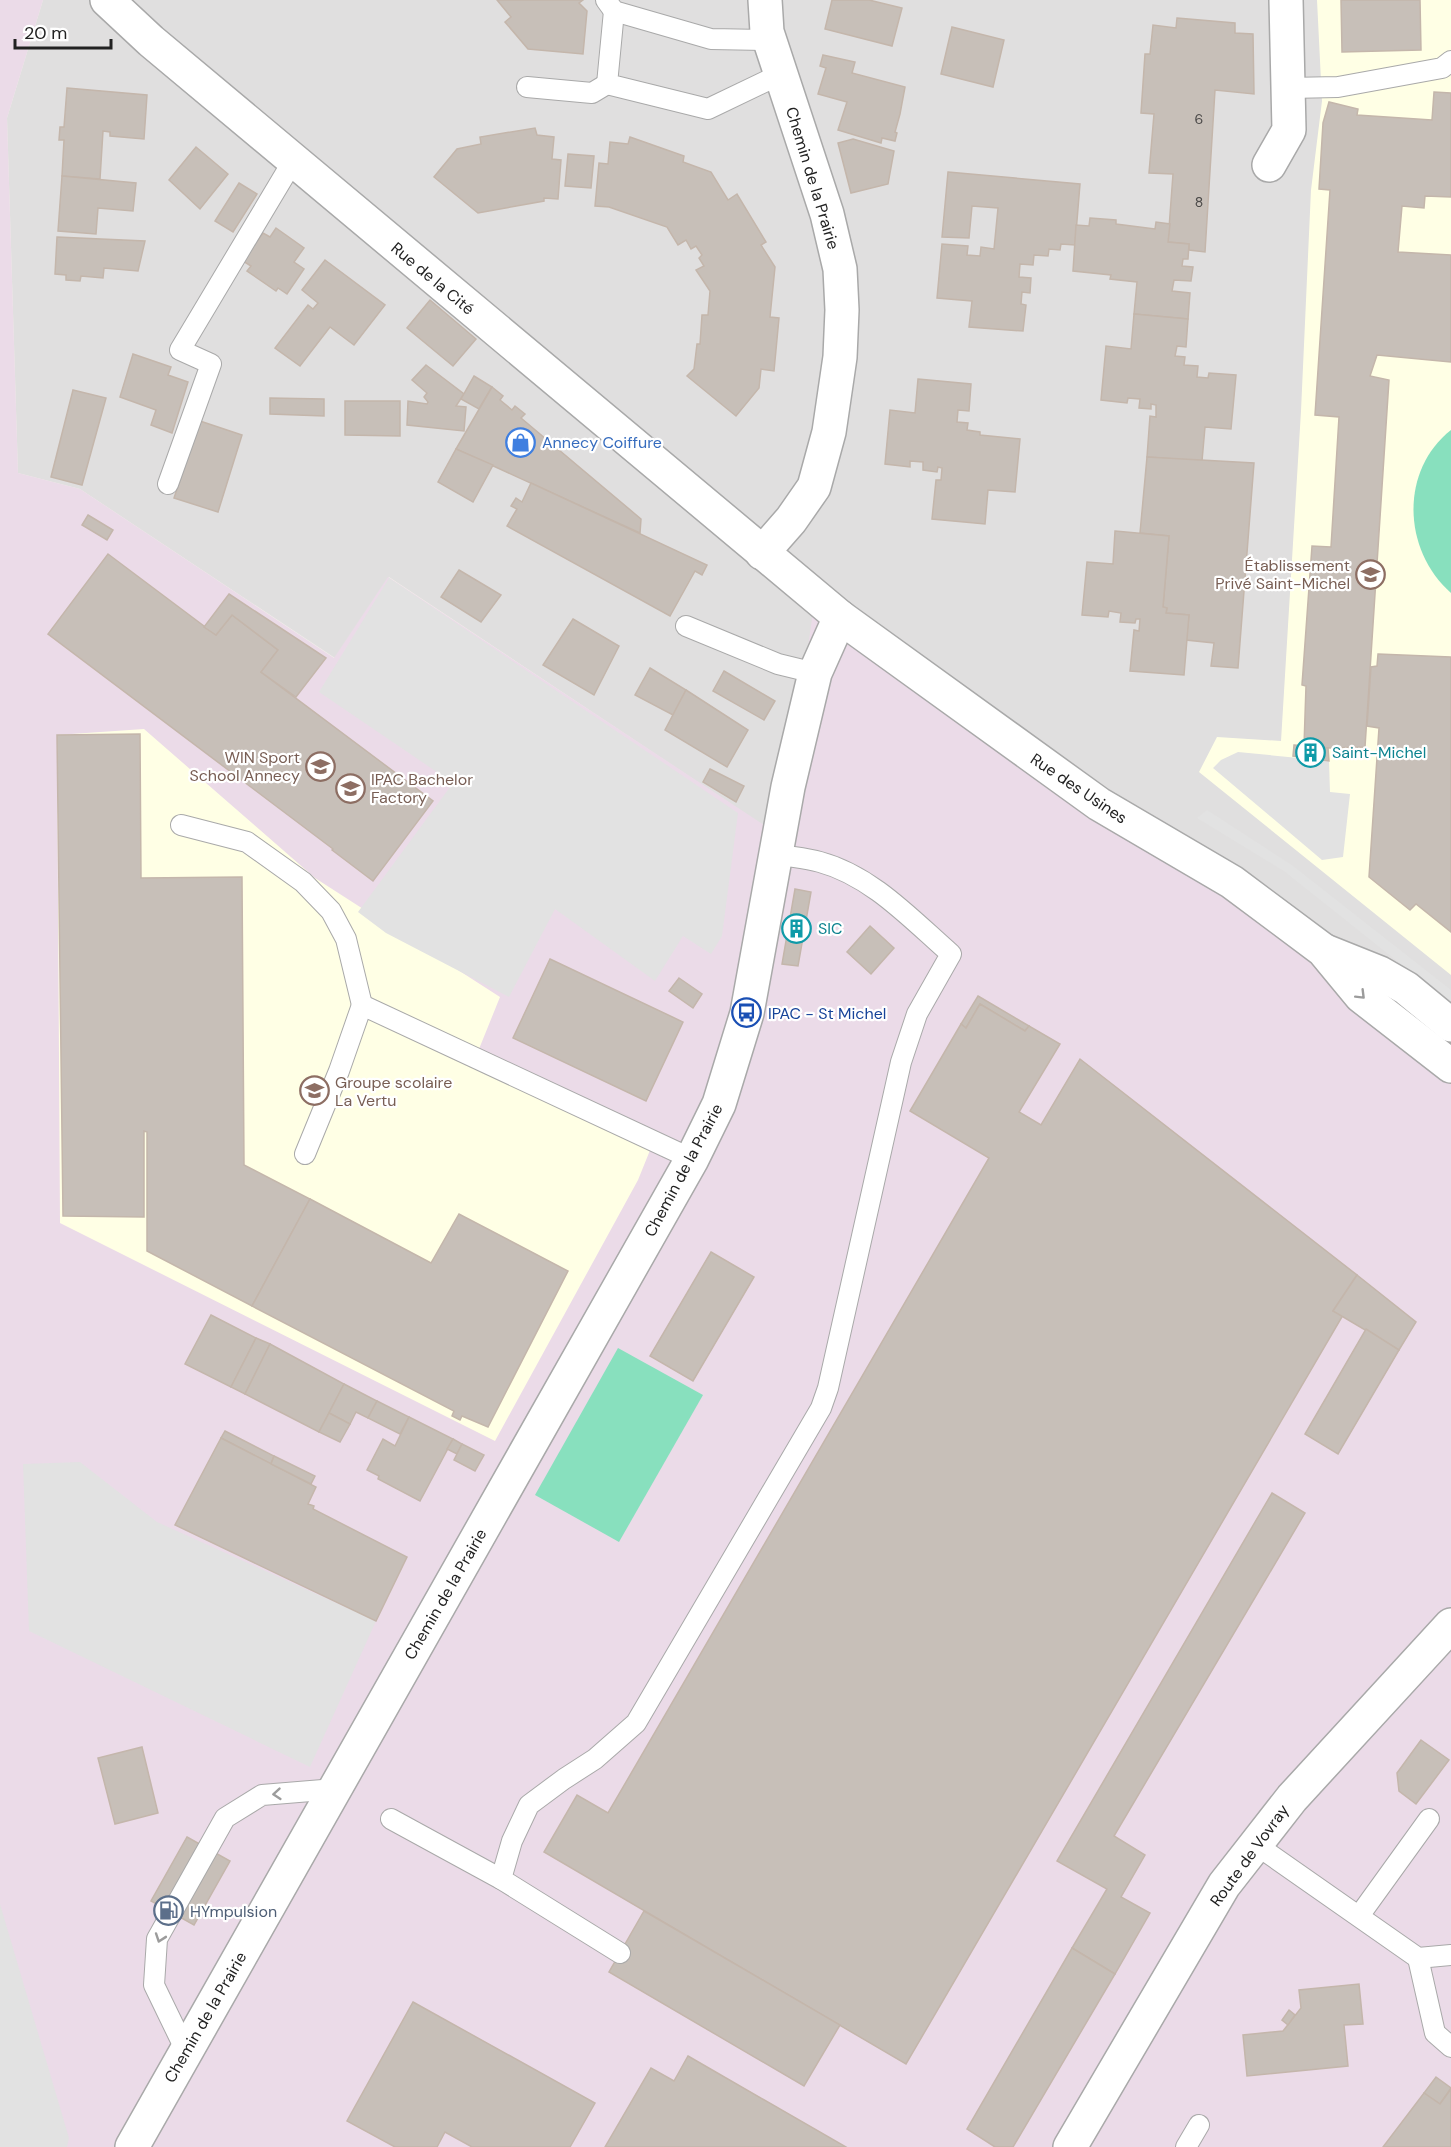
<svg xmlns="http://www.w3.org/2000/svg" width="1451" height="2147" font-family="'DM Sans',sans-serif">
<rect width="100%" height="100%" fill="#f2efe9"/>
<!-- residential -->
<polygon fill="#e0dfdf" points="43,0 1451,0 1451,1028 788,787 773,832 389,577 335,658 80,489 18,473 7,118"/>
<!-- industrial -->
<polygon fill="#ebdbe8" points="0,0 43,0 7,118 18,473 80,489 334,658 388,577 773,831 788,787 817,584 999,732 1451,1028 1451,2147 0,2147"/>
<!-- education -->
<g fill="#ffffe5">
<polygon points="1317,0 1451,0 1451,975 1199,772 1217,737 1281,741 1301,411 1311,190 1322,101"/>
<polygon points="144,729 315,878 500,997 479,1049 657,1133 638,1180 495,1441 60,1223 57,735"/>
</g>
<!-- pitch -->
<g fill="#88e0be">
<path d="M 1451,430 L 1451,593 C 1403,551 1399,471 1451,430 Z"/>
<polygon points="618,1348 703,1395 619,1542 535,1495"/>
</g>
<!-- parking -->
<g fill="#e2e2e2">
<polygon points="389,578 738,813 722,936 711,954 683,936 655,981 555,909 509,997 386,933 358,912 453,783 319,692"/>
<polygon points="1238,752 1329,761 1330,792 1350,794 1343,857 1322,860 1213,768 1221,760"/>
<polygon points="1207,810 1293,866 1451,990 1451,1004 1284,871 1197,818"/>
<polygon points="80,1462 157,1522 376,1621 310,1767 29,1631 23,1464"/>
<polygon points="0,1904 69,2138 67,2147 0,2147"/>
</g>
<!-- building -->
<g fill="#c7bfb8" stroke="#c4b6ab" stroke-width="1.5">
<polygon points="497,0 583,0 579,3 587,11 583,54 528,49 505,22 511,17"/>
<polygon points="832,0 869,0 902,8 892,46 825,29"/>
<polygon points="1341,0 1420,0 1421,50 1342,52"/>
<polygon points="1177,18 1235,23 1235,33 1253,34 1254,94 1215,90 1205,252 1189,250 1189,244 1168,242 1173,174 1149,173 1154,114 1141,113 1145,54 1150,54 1153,25 1176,28"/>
<polygon points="952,27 1004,40 993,87 941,74"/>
<polygon points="823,55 855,62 852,73 905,87 900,114 895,132 897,133 895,141 882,138 881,143 838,130 847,102 818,94 826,68 820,66"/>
<polygon points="67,88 147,95 144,139 110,136 110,132 103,131 100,179 62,176 64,140 59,140 60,127 64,127"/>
<polygon points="1434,92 1451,93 1451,197 1425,196 1424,208 1402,206 1398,252 1451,255 1451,362 1377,355 1370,376 1389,380 1365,747 1328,748 1304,746 1306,686 1302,685 1312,546 1331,547 1339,417 1315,415 1330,190 1319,189 1323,123 1329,102 1358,109 1357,115 1432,120"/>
<polygon points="535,128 537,135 554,137 552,159 561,160 558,199 544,198 544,201 478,213 434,177 457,149 481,144 480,137"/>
<polygon points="630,137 684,156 683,162 711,172 728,200 737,194 766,242 761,245 775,267 770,317 779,318 774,371 761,369 759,388 736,416 687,376 694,369 697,344 700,344 702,315 708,315 710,291 696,270 704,266 699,258 702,255 696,246 691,249 686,240 678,245 667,227 609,207 595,206 599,163 608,164 610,142 628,144"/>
<polygon points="853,139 894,151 888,184 851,193 838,143"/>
<polygon points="196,147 228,174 200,209 169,180"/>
<polygon points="568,154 594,156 591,188 565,186"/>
<polygon points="948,172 1080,184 1075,245 1061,244 1060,250 1049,249 1048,256 1034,255 1033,265 1020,264 1019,277 1031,278 1030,293 1022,292 1021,304 1026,305 1023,331 969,327 972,301 937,298 942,244 968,246 967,255 980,256 981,247 994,249 998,208 972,206 969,238 942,237"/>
<polygon points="62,176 136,183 133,211 98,208 96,234 58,231"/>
<polygon points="239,183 257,194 233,232 215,221"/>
<polygon points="1090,218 1116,220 1116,224 1155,229 1156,222 1170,224 1168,242 1189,244 1188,259 1183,259 1182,266 1193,267 1191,281 1174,280 1172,291 1190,293 1188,319 1134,314 1137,282 1110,279 1111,275 1073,271 1076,225 1089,226"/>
<polygon points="276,228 304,248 294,262 304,269 287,294 278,288 276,291 247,271 251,266 243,261 263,233 270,237"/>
<polygon points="57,237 145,241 138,271 104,268 103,278 81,276 80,281 66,280 66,275 55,274"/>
<polygon points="325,260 385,305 354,345 330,327 300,366 275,348 308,305 313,309 318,303 302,290"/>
<polygon points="430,300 476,339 453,366 407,328"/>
<polygon points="1134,314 1188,319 1186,347 1177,346 1175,356 1185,357 1184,365 1198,366 1197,377 1208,378 1209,373 1236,375 1231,429 1205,427 1202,461 1147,457 1150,416 1156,417 1156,405 1151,404 1151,409 1139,408 1140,399 1128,398 1127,403 1101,400 1106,346 1131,349"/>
<polygon points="133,354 171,367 168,375 188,382 172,433 151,425 156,410 120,397"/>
<polygon points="426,365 464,394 456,406 466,407 464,431 407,425 408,401 427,404 428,402 424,397 427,393 412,380"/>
<polygon points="474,376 492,387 479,409 461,399"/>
<polygon points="918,379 971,384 969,411 958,410 957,422 968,423 967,430 980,432 980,435 1020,439 1015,492 988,490 985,524 932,519 936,480 941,480 942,468 938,467 937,472 923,470 923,462 910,461 910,467 885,464 890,410 915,413"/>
<polygon points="492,387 503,396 500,400 512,410 515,406 525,414 521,418 641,519 640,533 456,449"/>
<polygon points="73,390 106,398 82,485 51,477"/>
<polygon points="270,398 324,399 324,416 270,414"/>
<polygon points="345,401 400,401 400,436 345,435"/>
<polygon points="200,421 242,435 218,512 174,498"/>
<polygon points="456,449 493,465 473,502 438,482"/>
<polygon points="1147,457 1254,463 1238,668 1211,666 1214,643 1186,640 1189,615 1166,613 1167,608 1163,607 1169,536 1140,533"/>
<polygon points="531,483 707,565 702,575 695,571 670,616 507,526 517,509 511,506 516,498 522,502"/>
<polygon points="88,515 113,530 107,540 82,525"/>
<polygon points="1115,531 1169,536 1163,607 1167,608 1166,613 1189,615 1184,675 1130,671 1134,630 1139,631 1140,619 1136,619 1135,623 1120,622 1121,613 1109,611 1108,617 1082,615 1087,562 1113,564"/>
<polygon points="108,554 216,635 232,615 278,650 261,672 433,801 373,881 332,850 333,849 48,634"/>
<polygon points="459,570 501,595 481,622 441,597"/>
<polygon points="229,594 326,658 296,697 261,672 278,650 232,615 216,635 204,627"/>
<polygon points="573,619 619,646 594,695 543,665"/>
<polygon points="1378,654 1451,657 1451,932 1416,904 1410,910 1369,877 1379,728 1367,726 1371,667 1377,666"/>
<polygon points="650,668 686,690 673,715 635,695"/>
<polygon points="724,671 775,701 764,720 713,691"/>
<polygon points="686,690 748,730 727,767 665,730"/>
<polygon points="140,734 141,878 242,877 244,1165 310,1199 252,1306 147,1251 147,1132 144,1131 144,1217 63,1216 57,735"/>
<polygon points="1294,745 1328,748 1329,761 1293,756"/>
<polygon points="710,769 744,786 736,802 703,782"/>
<polygon points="795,889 811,892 798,966 782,964"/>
<polygon points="870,926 894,948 871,974 847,952"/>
<polygon points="550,959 683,1022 646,1101 513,1038"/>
<polygon points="679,978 702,994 693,1008 669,991"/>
<polygon points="978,996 1029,1026 1025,1031 980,1004 966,1028 961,1024"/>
<polygon points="980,1004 1025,1031 1029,1026 1060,1044 1019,1112 1041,1125 1080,1059 1357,1275 1333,1311 1343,1315 906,2064 544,1852 577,1795 608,1813 989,1158 910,1111 961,1024 966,1028"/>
<polygon points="310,1199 431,1263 459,1214 568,1271 488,1427 462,1416 460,1420 452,1416 454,1411 252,1306"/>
<polygon points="711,1252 754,1277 693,1381 650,1356"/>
<polygon points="1357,1275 1416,1322 1399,1350 1333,1311"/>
<polygon points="211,1315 256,1338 231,1387 185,1364"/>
<polygon points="1366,1329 1399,1350 1338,1454 1305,1434"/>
<polygon points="256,1338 270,1344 245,1394 231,1387"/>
<polygon points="270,1344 344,1384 319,1432 245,1394"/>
<polygon points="344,1384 377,1401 368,1418 356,1412 350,1424 329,1413"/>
<polygon points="377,1401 409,1417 400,1434 368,1418"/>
<polygon points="329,1413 350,1424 340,1442 319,1432"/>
<polygon points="409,1417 453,1439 420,1501 378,1479 379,1476 367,1470 383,1439 395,1446"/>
<polygon points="225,1431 274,1456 271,1464 221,1438"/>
<polygon points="221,1438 316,1487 308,1504 314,1506 313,1509 407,1557 376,1621 175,1525"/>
<polygon points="453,1439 462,1444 457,1454 447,1449"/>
<polygon points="462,1444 484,1455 475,1471 454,1460"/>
<polygon points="274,1456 315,1476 311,1484 271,1464"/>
<polygon points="1272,1493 1305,1513 1114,1836 1145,1855 1121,1897 1150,1913 1115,1974 1072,1948 1107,1889 1057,1861"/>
<polygon points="1421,1740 1449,1760 1416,1804 1399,1791 1397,1773"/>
<polygon points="142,1747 158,1813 115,1824 98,1758"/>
<polygon points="187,1837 230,1861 194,1925 151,1901"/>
<polygon points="644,1911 840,2025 804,2086 609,1972"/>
<polygon points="1072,1948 1115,1974 1013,2147 995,2147 967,2129"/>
<polygon points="1359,1984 1363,2024 1344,2025 1348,2066 1247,2076 1243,2035 1283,2031 1301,2008 1299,1990"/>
<polygon points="413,2002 595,2103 570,2147 472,2147 445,2132 437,2147 395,2147 347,2121"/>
<polygon points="1289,2010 1295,2015 1288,2025 1282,2020"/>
<polygon points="688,2056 846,2147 605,2147 651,2068 674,2081"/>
<polygon points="1436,2077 1451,2088 1440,2104 1424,2093"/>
<polygon points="1451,2089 1451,2147 1383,2147 1424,2093 1440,2104"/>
</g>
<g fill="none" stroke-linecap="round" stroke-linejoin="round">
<defs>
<g id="lane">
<polyline points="606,0 614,11 711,39 770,40"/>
<polyline points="614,11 607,84 708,109 781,74"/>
<polyline points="527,87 592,93 607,84"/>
<polyline points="1289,88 1338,87 1442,68 1451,61"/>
<polyline points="168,484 211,364 180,350 293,161"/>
<polyline points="686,626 778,664 815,673"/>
<polyline points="181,825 247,842 303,882 331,911 346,939 362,1005"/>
<polyline points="305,1154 339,1071 362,1005 692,1159"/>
<polyline points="391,1819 501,1879"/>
<polyline points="1255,1844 1418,1958 1451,1955"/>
<polyline points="1359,1916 1429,1819"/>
<path d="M 620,1953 L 501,1879 L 512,1841 L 529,1805 L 564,1779 L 595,1759 L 636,1723 L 821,1408 L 828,1388 L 901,1062 L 917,1014 L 951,954 C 912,920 872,876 820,862 C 806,858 790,857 775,854"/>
<polyline points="1418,1958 1435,2033 1451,2047"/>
<polyline points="186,2051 154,1985 157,1939 225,1818 262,1795 335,1789"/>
<polyline points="1186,2147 1199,2125"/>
</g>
<g id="street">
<polyline points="107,0 151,41 840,617 1099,804 1232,882 1323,950 1361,996 1451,1066"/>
<polyline points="1269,165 1289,130 1286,0"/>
<polyline points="762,553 791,520 814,487 829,432 840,357 842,310 840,269 827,214 767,32 765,0"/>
<polyline points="1325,951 1380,973 1406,988 1451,1025"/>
<polyline points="132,2147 692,1159 719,1104 747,1013 788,787 815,673 840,617"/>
<polyline points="1070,2147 1224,1885 1292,1798 1451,1625"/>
</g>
</defs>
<!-- lane casing -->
<use href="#lane" stroke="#a9a9a9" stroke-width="22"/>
<!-- street casing -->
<use href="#street" stroke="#a9a9a9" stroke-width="36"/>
<!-- lane -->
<use href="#lane" stroke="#fff" stroke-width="20"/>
<!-- street -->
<use href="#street" stroke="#fff" stroke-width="33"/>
</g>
<!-- one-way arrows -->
<defs><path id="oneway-chevron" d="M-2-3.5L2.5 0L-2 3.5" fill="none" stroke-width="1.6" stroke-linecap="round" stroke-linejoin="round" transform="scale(1.5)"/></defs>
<g stroke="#9c9c9c">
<use href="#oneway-chevron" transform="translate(1361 995) rotate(45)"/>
<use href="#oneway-chevron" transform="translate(277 1794) rotate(175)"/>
<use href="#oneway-chevron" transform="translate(160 1938) rotate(109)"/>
</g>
<!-- icons -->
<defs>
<symbol id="shop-ring" viewBox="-11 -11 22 22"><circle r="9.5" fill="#fff" stroke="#3f7fe0" stroke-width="1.5"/><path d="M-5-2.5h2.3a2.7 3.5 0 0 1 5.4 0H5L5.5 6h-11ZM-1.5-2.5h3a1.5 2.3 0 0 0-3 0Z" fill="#3f7fe0"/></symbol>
<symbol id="school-ring" viewBox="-11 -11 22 22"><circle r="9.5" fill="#fff" stroke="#8d6e63" stroke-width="1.5"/><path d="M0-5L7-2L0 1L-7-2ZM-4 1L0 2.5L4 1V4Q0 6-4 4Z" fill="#8d6e63"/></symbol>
<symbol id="building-ring" viewBox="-11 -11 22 22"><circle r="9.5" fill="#fff" stroke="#0f9aa8" stroke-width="1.5"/><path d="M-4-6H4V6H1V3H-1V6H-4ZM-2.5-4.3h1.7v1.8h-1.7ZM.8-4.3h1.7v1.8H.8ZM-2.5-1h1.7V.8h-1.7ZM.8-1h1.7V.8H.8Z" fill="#0f9aa8"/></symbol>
<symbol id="university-ring" viewBox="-11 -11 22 22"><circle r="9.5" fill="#fff" stroke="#8d6e63" stroke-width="1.5"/><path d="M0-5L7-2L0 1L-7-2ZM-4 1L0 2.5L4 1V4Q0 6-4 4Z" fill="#8d6e63"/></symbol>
<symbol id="bus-ring" viewBox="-11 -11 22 22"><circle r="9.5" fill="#fff" stroke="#1a4fb4" stroke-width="1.5"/><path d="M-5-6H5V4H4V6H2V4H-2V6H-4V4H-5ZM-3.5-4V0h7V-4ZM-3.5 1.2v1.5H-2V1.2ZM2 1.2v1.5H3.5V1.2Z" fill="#1a4fb4"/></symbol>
<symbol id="fuel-ring" viewBox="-11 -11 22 22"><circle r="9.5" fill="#fff" stroke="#5c6f8a" stroke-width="1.5"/><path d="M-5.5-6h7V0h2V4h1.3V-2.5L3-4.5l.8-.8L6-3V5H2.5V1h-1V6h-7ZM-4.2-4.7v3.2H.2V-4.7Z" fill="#5c6f8a"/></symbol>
</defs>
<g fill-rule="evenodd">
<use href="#shop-ring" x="504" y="426" width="33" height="33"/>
<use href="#school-ring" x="1354" y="558" width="33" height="33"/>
<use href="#building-ring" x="1294" y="736" width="33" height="33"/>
<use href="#university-ring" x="304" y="750" width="33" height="33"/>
<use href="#university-ring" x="334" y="772" width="33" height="33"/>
<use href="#building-ring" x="780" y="912" width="33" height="33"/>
<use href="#bus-ring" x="730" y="996" width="33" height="33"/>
<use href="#school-ring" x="298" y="1074" width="33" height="33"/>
<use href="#fuel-ring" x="152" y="1894" width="33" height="33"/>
</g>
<g text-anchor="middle" stroke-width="4.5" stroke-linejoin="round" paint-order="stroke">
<!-- number labels -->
<g font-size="14" fill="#4b4948">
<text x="1199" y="124">6</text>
<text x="1199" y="207">8</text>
</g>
<!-- street labels -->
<g font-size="16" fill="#222" stroke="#fff">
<text transform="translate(813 178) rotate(73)" y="6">Chemin de la Prairie</text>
<text transform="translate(433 278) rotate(40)" y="6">Rue de la Cité</text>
<text transform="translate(1079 788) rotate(34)" y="6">Rue des Usines</text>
<text transform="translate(683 1170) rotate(-62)" y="6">Chemin de la Prairie</text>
<text transform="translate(445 1594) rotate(-60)" y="6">Chemin de la Prairie</text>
<text transform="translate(1249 1855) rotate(-54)" y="6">Route de Vovray</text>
<text transform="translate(205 2017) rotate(-60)" y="6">Chemin de la Prairie</text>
</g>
<!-- shop labels -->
<g font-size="16" fill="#366cbe" stroke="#fff" text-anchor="start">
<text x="542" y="448">Annecy Coiffure</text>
</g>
<!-- education labels -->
<g font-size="16" fill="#785e54" stroke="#fff" text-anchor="end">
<text x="1350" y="571">Établissement<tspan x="1350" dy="18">Privé Saint-Michel</tspan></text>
<text x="300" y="763">WIN Sport<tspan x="300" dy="18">School Annecy</tspan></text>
<text x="371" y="785" text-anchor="start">IPAC Bachelor<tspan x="371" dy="18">Factory</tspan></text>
<text x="335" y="1088" text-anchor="start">Groupe scolaire<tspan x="335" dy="18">La Vertu</tspan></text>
</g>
<!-- culture labels -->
<g font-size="16" fill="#0d838f" stroke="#fff" text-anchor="start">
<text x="1332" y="758">Saint-Michel</text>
<text x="818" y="934">SIC</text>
</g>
<!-- transit labels -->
<g font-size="16" fill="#164399" stroke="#fff" text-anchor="start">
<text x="768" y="1019">IPAC - St Michel</text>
</g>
<!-- service labels -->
<g font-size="16" fill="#4e5e75" stroke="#fff" text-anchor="start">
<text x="190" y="1917">HYmpulsion</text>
</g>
</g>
<!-- scale -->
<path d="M15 39v9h96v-9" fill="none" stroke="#222222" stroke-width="3"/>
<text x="24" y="39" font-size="18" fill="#222222" stroke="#ffffff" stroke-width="4.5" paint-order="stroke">20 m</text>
</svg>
